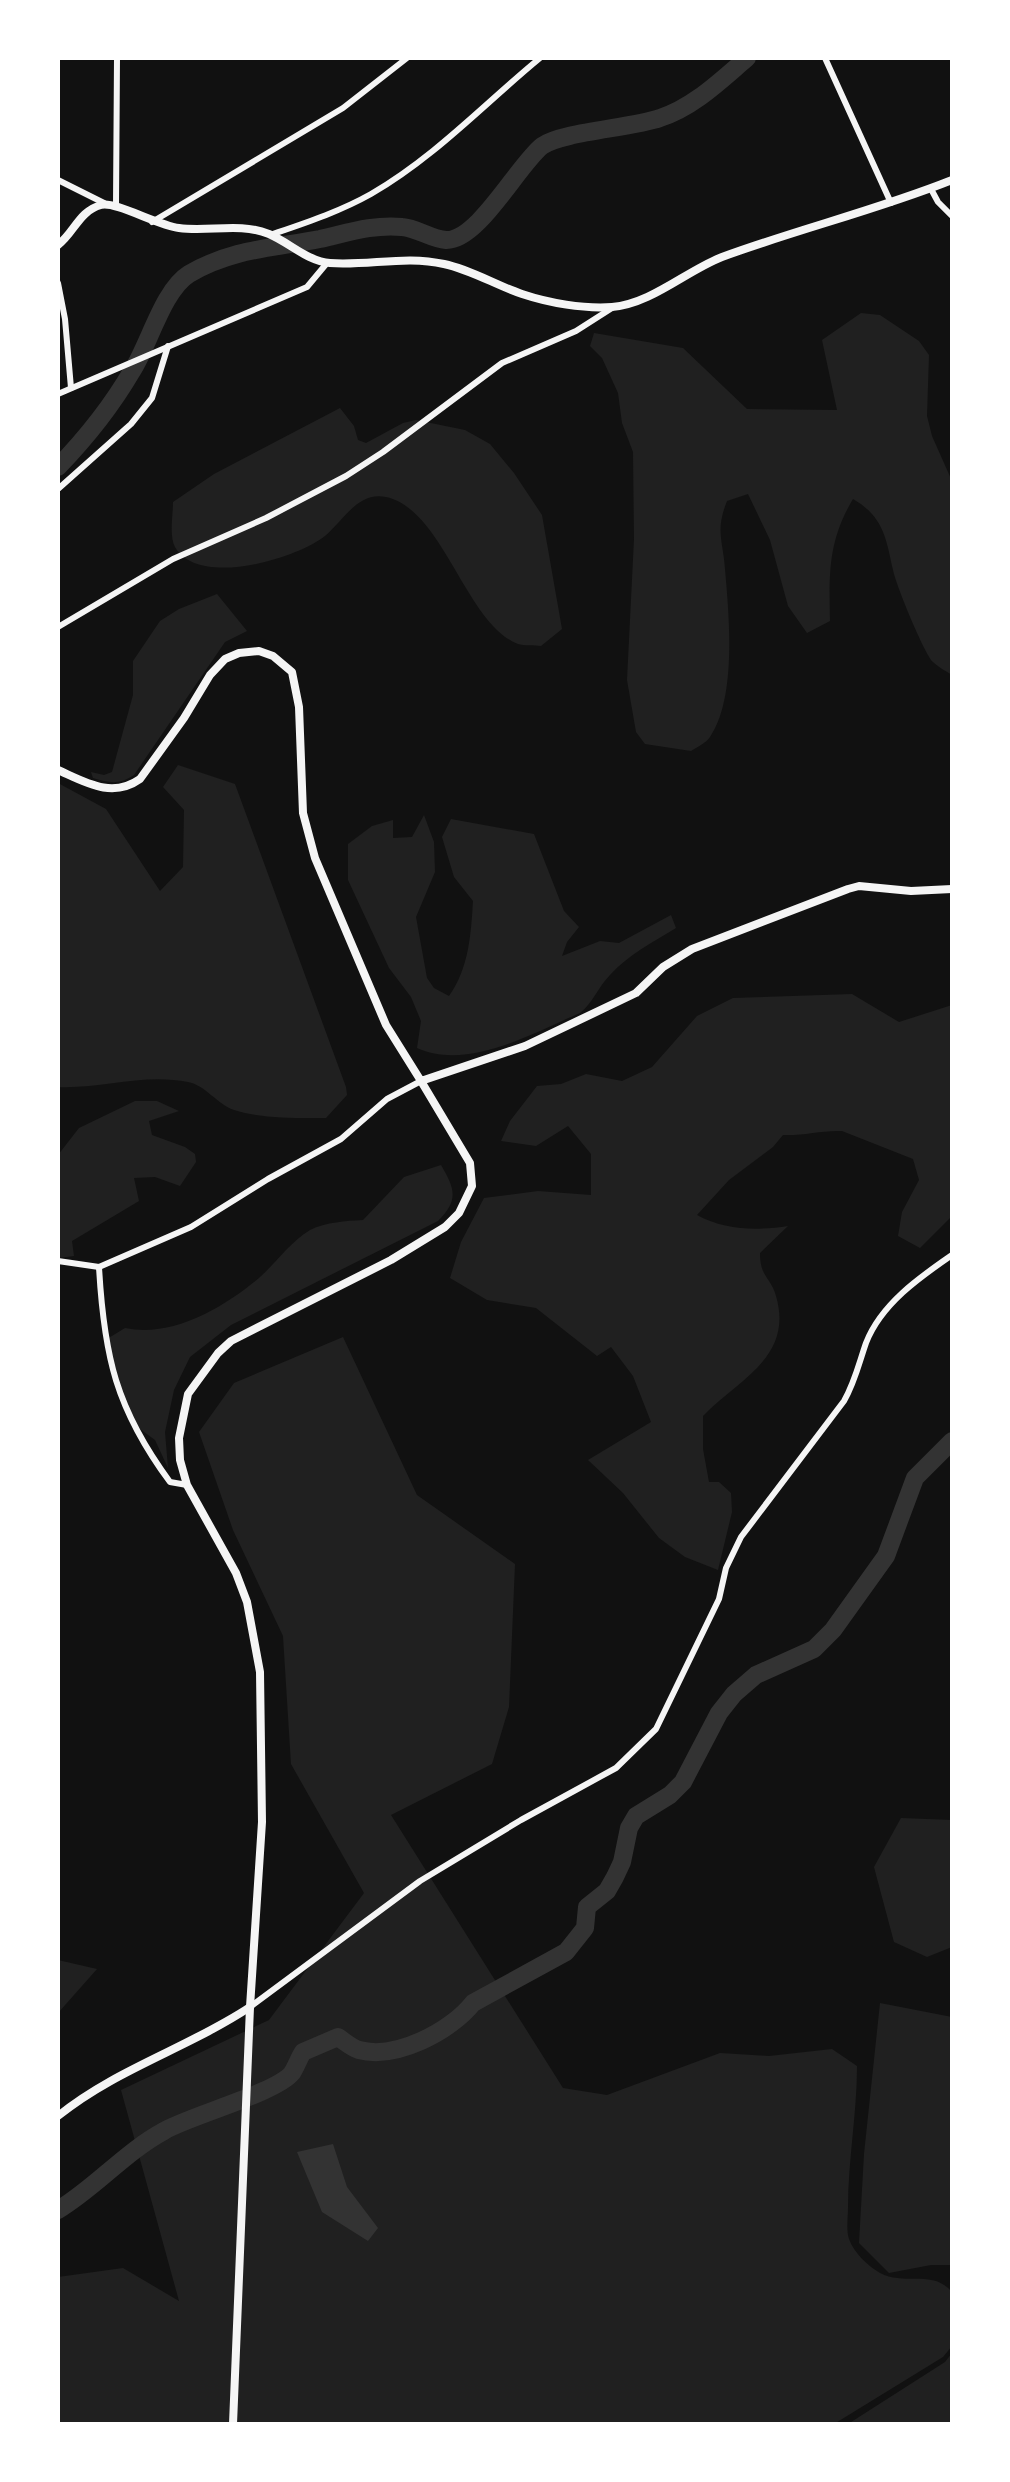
<svg xmlns="http://www.w3.org/2000/svg" width="1010" height="2482" font-family="Arial,sans-serif">
<rect width="100%" height="100%" fill="#111"/>
<!-- green -->
<g fill="#202020">
<path d="M 861,313 L 880,315 L 919,341 L 929,355 L 927,416 L 932,436 L 952,481 L 952,675 C 946,671 938,667 933,662 C 924,653 896,585 893,570 C 886,539 884,517 853,499 C 828,541 829,573 830,621 L 807,633 L 788,606 L 770,540 L 748,494 L 727,501 C 715,531 723,540 725,569 C 729,615 737,697 710,737 C 706,743 697,747 691,751 L 645,744 L 636,732 L 627,680 L 634,539 L 633,452 L 622,423 L 618,393 L 602,358 L 590,346 L 594,333 L 683,348 L 747,409 L 837,410 L 822,340 Z"/>
<path d="M 340,408 L 354,426 L 358,440 L 366,443 L 403,423 L 416,420 L 465,430 L 490,444 L 514,473 L 542,515 L 562,629 L 541,646 C 535,645 524,646 518,644 C 466,624 443,509 386,497 C 358,491 343,521 325,536 C 296,559 198,588 175,547 C 169,536 173,515 173,502 L 214,474 Z"/>
<path d="M 217,594 L 247,631 L 225,642 L 134,775 C 119,785 110,783 93,778 L 91,772 L 104,775 L 112,772 L 133,695 L 133,661 L 160,621 L 179,609 Z"/>
<path d="M 178,765 L 235,784 L 346,1087 L 347,1095 L 326,1118 C 296,1118 263,1119 234,1110 C 217,1104 205,1085 188,1082 C 144,1073 101,1089 58,1087 L 58,783 L 106,809 L 160,891 L 183,867 L 184,810 L 163,787 Z"/>
<path d="M 424,815 L 434,842 L 435,872 L 416,917 L 427,978 L 434,988 L 449,996 C 469,968 471,934 473,901 L 454,877 L 442,837 L 451,819 L 534,834 L 564,911 L 579,927 L 567,942 L 562,956 L 600,941 L 619,943 L 671,915 L 676,928 C 653,942 628,955 610,975 C 598,987 593,1003 580,1013 C 533,1033 468,1071 417,1048 L 421,1021 L 411,997 L 389,968 L 348,880 L 348,844 L 372,826 L 393,820 L 393,838 L 412,837 Z"/>
<path d="M 852,994 L 899,1022 L 952,1005 L 952,1216 L 920,1248 L 898,1236 L 902,1212 L 919,1180 L 913,1159 L 842,1131 C 822,1130 803,1136 783,1135 L 773,1147 L 729,1180 L 697,1215 C 724,1230 757,1231 788,1226 L 760,1253 C 760,1278 771,1277 776,1296 C 794,1358 737,1380 703,1416 L 703,1449 L 709,1482 L 719,1482 L 731,1493 L 732,1512 L 718,1570 L 685,1557 L 659,1538 L 623,1493 L 588,1460 L 651,1422 L 633,1376 L 611,1347 L 597,1356 L 536,1308 L 487,1300 L 450,1278 L 461,1242 L 484,1198 L 538,1191 L 591,1195 L 591,1154 L 568,1126 L 536,1146 L 501,1141 L 510,1121 L 537,1086 L 561,1084 L 586,1074 L 622,1081 L 652,1067 L 697,1016 L 733,998 Z"/>
<polygon points="135,1101 157,1101 179,1111 149,1121 152,1135 185,1147 195,1154 196,1162 180,1186 155,1177 134,1178 139,1201 72,1241 74,1256 58,1258 58,1155 79,1128"/>
<path d="M 441,1165 C 455,1189 459,1200 438,1221 L 231,1325 L 190,1357 L 174,1390 L 165,1432 L 168,1468 L 155,1440 L 140,1429 L 127,1406 L 107,1339 L 125,1328 C 173,1338 224,1307 259,1278 C 276,1263 290,1242 310,1230 C 326,1222 346,1221 363,1220 L 404,1177 Z"/>
<path d="M 343,1337 L 417,1495 L 515,1564 L 509,1707 L 492,1764 L 391,1815 L 563,2088 L 607,2095 L 720,2053 L 769,2056 L 832,2049 L 857,2066 C 857,2114 848,2160 848,2208 C 848,2217 846,2230 849,2239 C 854,2253 868,2266 880,2273 C 904,2286 933,2269 952,2292 L 952,2346 L 943,2357 L 834,2424 L 58,2424 L 58,2277 L 123,2268 L 179,2301 L 121,2090 L 269,2020 L 364,1893 L 291,1764 L 283,1636 L 233,1530 L 199,1432 L 234,1383 Z"/>
<polygon points="901,1818 952,1820 952,1947 927,1957 894,1942 874,1867"/>
<polygon points="58,1960 97,1969 58,2013"/>
<polygon points="880,2003 952,2017 952,2271 950,2265 931,2265 889,2273 859,2243 864,2154"/>
<polygon points="952,2353 952,2424 848,2424 945,2362"/>
</g>
<!-- water -->
<polygon fill="#333" points="333,2144 347,2187 378,2228 368,2241 322,2212 297,2152"/>
<g fill="none" stroke-linecap="round" stroke-linejoin="round">
<!-- river -->
<g stroke="#333" stroke-width="18">
<path d="M 58,467 C 87,437 111,407 132,371 C 149,345 163,290 189,274 C 231,249 273,248 320,239 C 347,233 374,224 402,227 C 417,228 431,239 446,240 C 478,241 518,165 542,146 C 561,132 632,128 660,118 C 694,107 721,80 747,58"/>
<path d="M 58,2210 C 96,2187 125,2152 164,2131 C 189,2116 276,2093 292,2073 C 296,2067 299,2058 303,2052 L 338,2037 C 344,2041 352,2048 359,2050 C 396,2060 451,2031 473,2003 L 566,1952 L 585,1928 L 587,1907 L 607,1891 L 615,1877 L 622,1862 L 629,1828 L 636,1816 L 670,1795 L 683,1782 L 719,1713 L 734,1694 L 756,1675 L 814,1649 L 833,1630 L 886,1556 L 915,1478 L 952,1441"/>
</g>
<!-- minor -->
<g stroke="#f5f5f5" stroke-width="6">
<polyline points="825,58 891,203"/>
<polyline points="58,180 104,203"/>
<polyline points="931,189 938,202 952,216"/>
<polyline points="116,204 117,58"/>
<polyline points="152,222 343,108 407,58"/>
<path d="M 270,235 C 305,223 339,212 371,194 C 435,157 484,104 540,58"/>
<polyline points="58,283 65,319 71,388"/>
<polyline points="58,394 307,287 327,263"/>
<polyline points="58,489 131,424 152,398 168,346"/>
<polyline points="58,627 173,559 266,518 346,476 383,452 502,363 576,331 612,308"/>
<polyline points="58,1261 99,1267 191,1227 268,1179 341,1139 387,1099 421,1081"/>
<path d="M 99,1267 C 104,1356 116,1409 170,1482 L 187,1485"/>
<path d="M 250,2007 L 420,1881 L 521,1820 L 616,1768 L 656,1729 L 719,1599 L 726,1568 L 741,1537 L 844,1401 C 855,1382 859,1363 866,1343 C 881,1304 920,1277 952,1255"/>
</g>
<!-- tertiary -->
<g stroke="#f5f5f5" stroke-width="8">
<path d="M 58,245 C 74,233 79,211 101,205 C 115,201 157,225 179,228 C 210,232 239,222 269,234 C 290,243 307,261 330,263 C 368,266 406,255 444,264 C 472,270 495,285 522,294 C 549,303 583,309 612,307 C 651,304 686,271 722,257 C 798,229 877,210 952,180"/>
<path d="M 58,2116 C 116,2069 188,2048 250,2007"/>
<polyline points="233,2424 250,2007 262,1822 260,1672 247,1602 236,1573 187,1485 180,1460 179,1438 188,1394 218,1353 231,1341 391,1260 445,1227 459,1213 472,1186 470,1163 421,1081"/>
</g>
<!-- secondary -->
<path stroke="#f5f5f5" stroke-width="8" d="M 58,770 C 85,782 112,799 140,779 L 184,718 L 210,675 L 225,659 L 239,653 L 259,651 L 273,656 L 292,672 L 299,707 L 303,813 L 315,858 L 386,1025 L 421,1081 L 525,1046 L 636,993 L 663,967 L 692,949 L 848,889 L 859,886 L 911,891 L 952,889"/>
</g>
<!-- border -->
<rect width="1010" height="2482" fill="none" stroke="#ffffff" stroke-width="120"/>
</svg>
